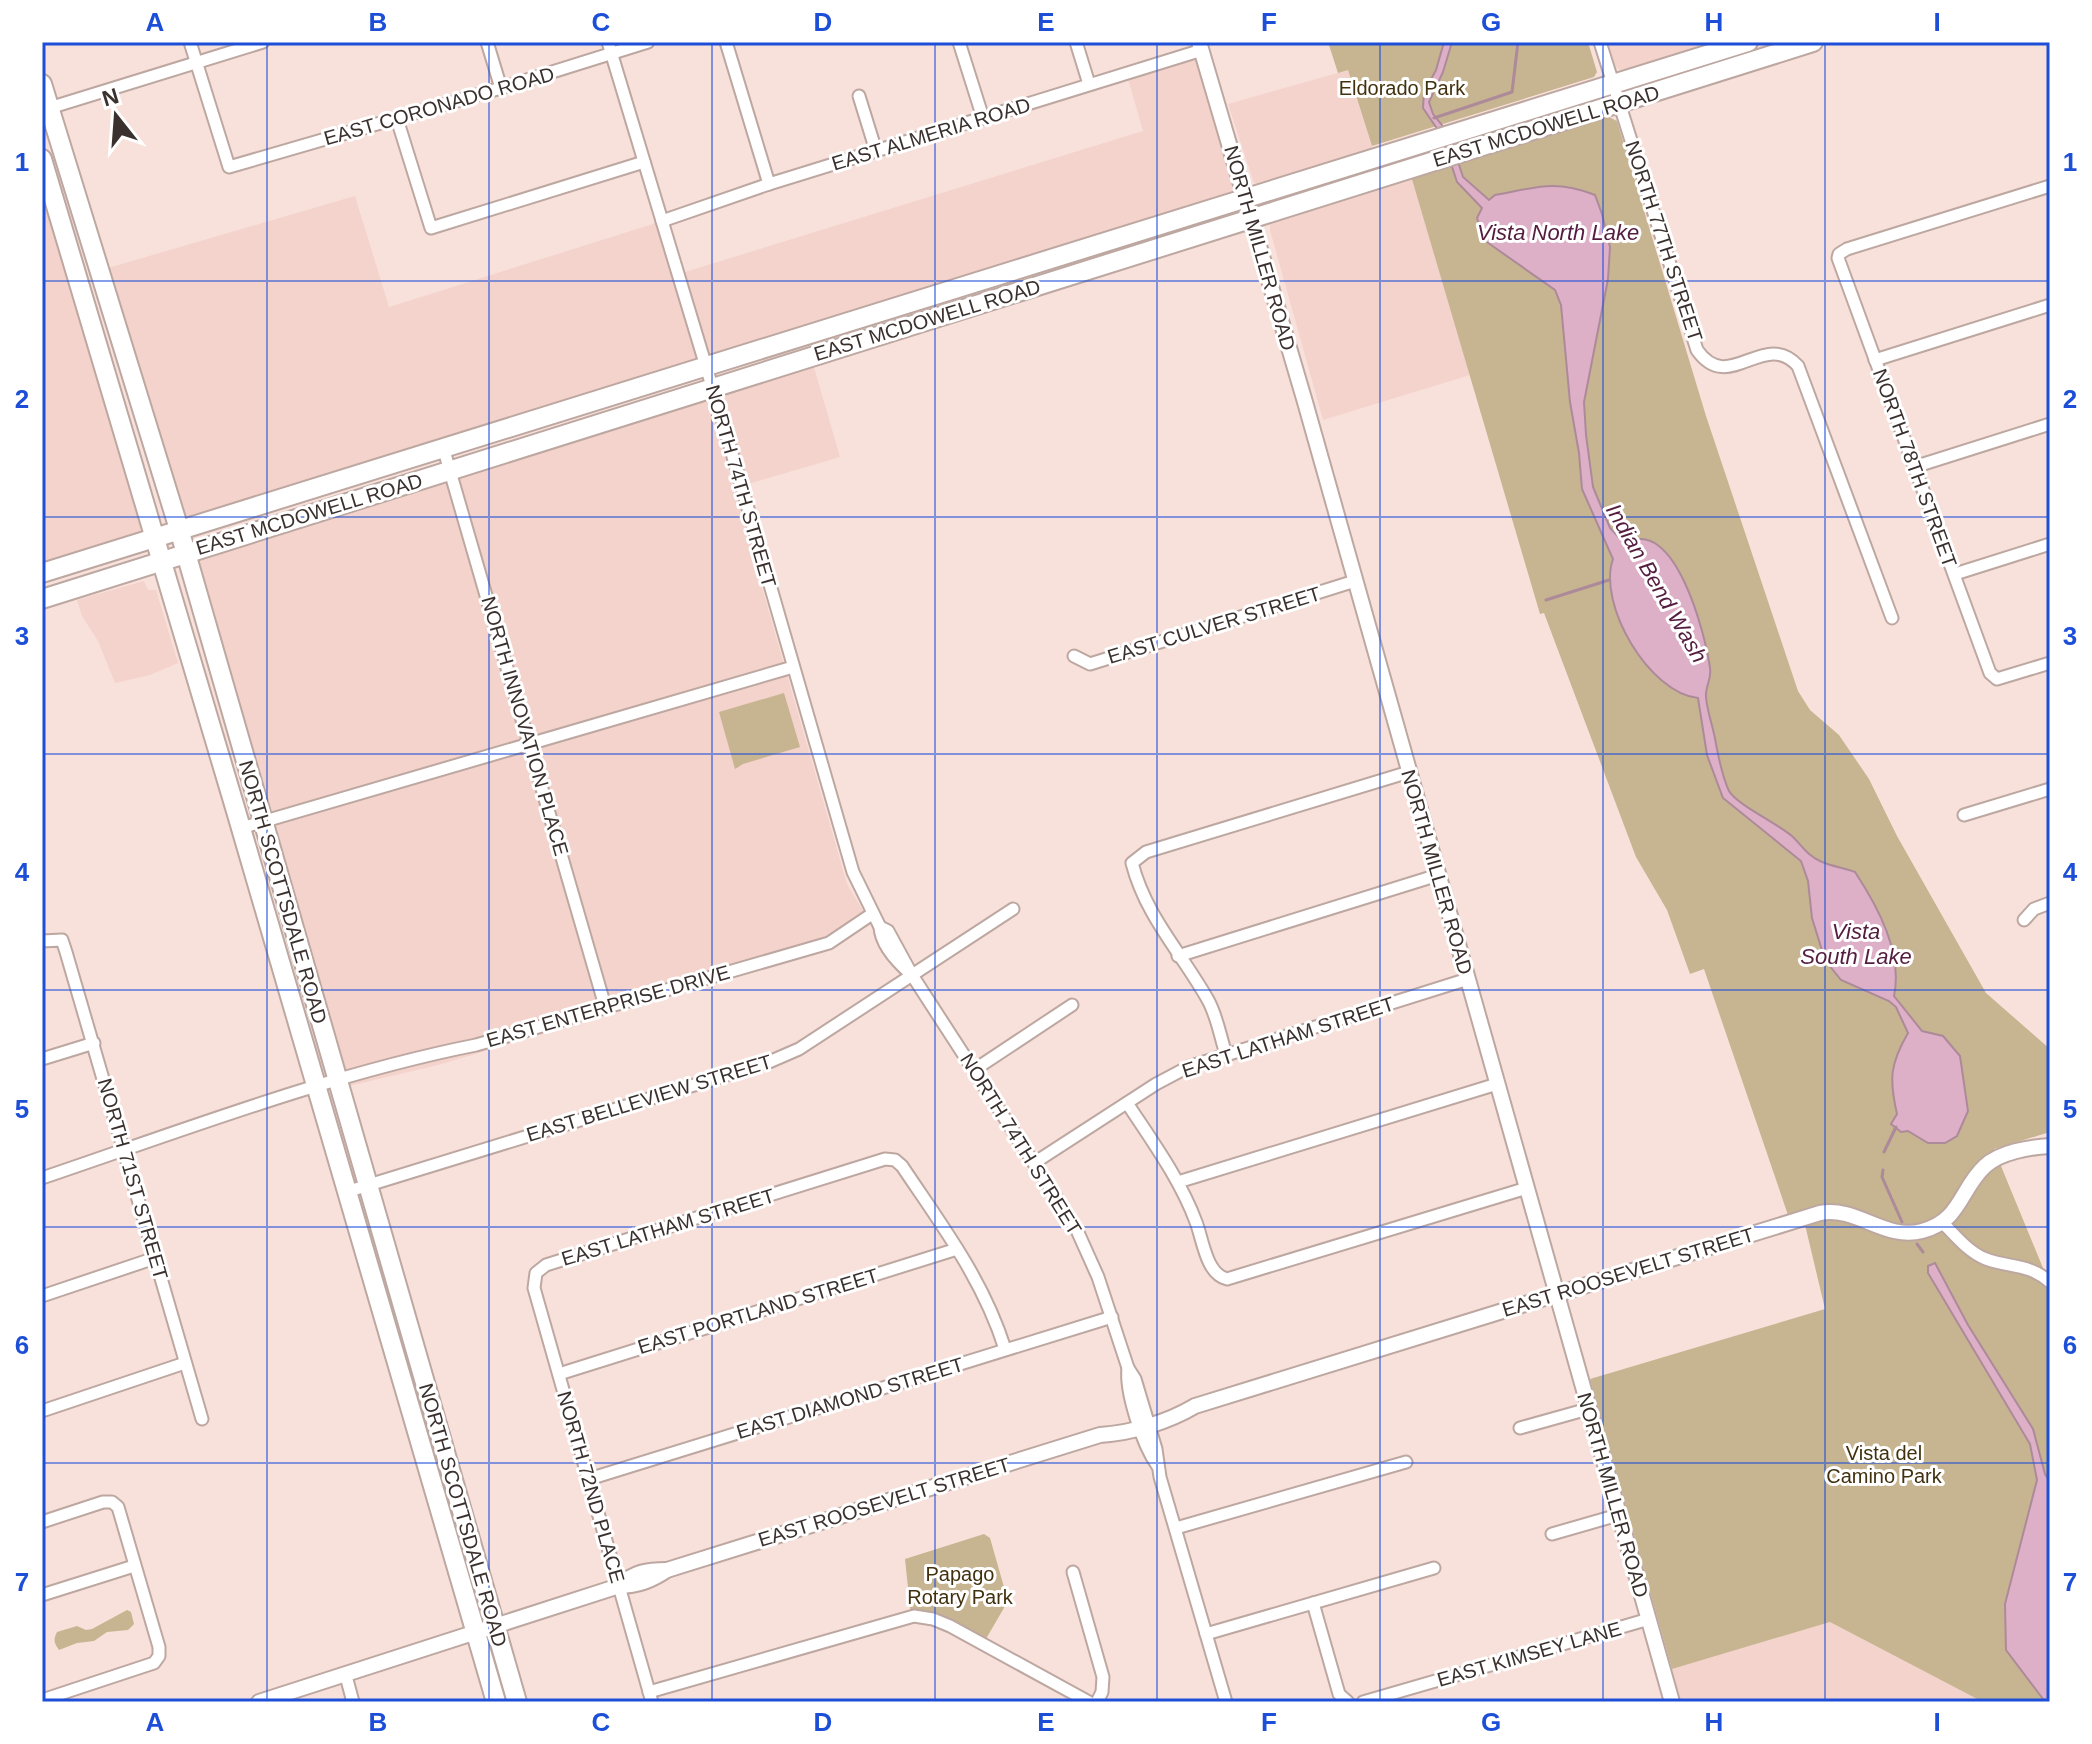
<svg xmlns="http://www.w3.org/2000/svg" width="2092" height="1744" font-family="Arial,sans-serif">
<rect width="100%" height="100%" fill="#f9e1db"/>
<!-- built -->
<g fill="#f3d3cb">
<polygon points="1608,42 1717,42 1636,68 1620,70 1616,67"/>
<polygon points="1193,48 1235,193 431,443 183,518 108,268 355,196 389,307 656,223 672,276 1143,131 1125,68"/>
<polygon points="1348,70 1373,150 1260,185 1254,183 1228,104"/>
<polygon points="1411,176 1470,375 1323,420 1270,230 1270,225 1273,221"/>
<polygon points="42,189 142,531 42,565"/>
<polygon points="813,364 840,457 748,484 720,392"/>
<polygon points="707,396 847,884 871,924 836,947 438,1065 349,1086 195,558"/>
<polygon points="144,581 148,590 156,590 178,663 150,675 115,683 98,641 82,616 77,600"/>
<polygon points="1830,1622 1983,1702 1681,1702 1672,1669"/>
</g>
<!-- green -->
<g fill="#c7b490">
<polygon points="1328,42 1588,42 1597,72 1594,77 1372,146 1348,70 1338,73"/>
<polygon points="1607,116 1617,121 1706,416 1798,691 1810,710 1839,735 1869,779 1897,836 1986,993 2050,1049 2050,1132 1994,1149 2050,1285 2050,1702 1983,1702 1830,1622 1672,1669 1590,1379 1825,1309 1802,1212 1788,1215 1704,969 1690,974 1667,910 1636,857 1544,613 1540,614 1411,176"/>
<polygon points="784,693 800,747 743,764 735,769 719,712"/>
<polygon points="984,1534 990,1538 1008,1601 983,1644 949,1625 911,1617 905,1559"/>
<path d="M 127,1610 L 131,1612 L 134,1624 L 128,1630 L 107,1632 L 94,1641 L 77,1643 L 59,1650 C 54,1643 53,1640 57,1632 L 77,1626 L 86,1630 L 92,1629 Z"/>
</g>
<!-- water -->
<g fill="#deb0c8" stroke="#ad8a9a" stroke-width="2">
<path d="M 1444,42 L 1452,42 L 1443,72 L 1429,102 L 1433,114 L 1449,134 L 1463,177 L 1489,200 L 1495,195 C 1535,188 1554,179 1595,195 L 1602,214 L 1610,247 L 1608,279 L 1584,402 L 1586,435 L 1593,487 L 1610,528 L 1625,544 C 1675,513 1706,637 1710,668 C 1712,678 1705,687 1706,697 C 1707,712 1714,729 1716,744 C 1719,760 1722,776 1729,791 C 1737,805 1779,824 1793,837 C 1802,846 1808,856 1820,861 C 1830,866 1844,868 1855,872 C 1878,907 1903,953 1894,996 L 1922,1031 L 1943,1036 L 1960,1056 L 1968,1111 L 1957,1136 L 1945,1143 L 1928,1143 L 1908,1131 L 1901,1132 L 1891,1124 L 1897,1114 C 1889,1079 1890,1064 1908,1033 L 1896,1007 L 1889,1001 L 1841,980 L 1825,960 L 1812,918 L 1808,881 L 1801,861 L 1723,798 L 1707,755 L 1698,698 C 1649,693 1597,604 1613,559 L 1582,489 L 1579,453 L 1570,402 L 1561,305 L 1555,290 L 1484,240 L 1477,218 L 1482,208 L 1457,182 L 1442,136 L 1423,108 L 1424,92 L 1436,70 Z"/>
<polygon points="1935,1263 1968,1325 2033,1429 2045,1474 2050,1482 2050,1702 2043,1699 2006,1650 2005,1604 2037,1480 2030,1444 1928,1273 1928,1266"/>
</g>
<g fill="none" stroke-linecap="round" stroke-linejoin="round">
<!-- stream -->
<g stroke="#ad8a9a" stroke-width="3">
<polyline points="1434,118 1512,92 1518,42"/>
<polyline points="1546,600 1609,580"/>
<polyline points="1884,1152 1896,1127"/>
<polyline points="1883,1170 1882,1177 1902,1222"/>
<polyline points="1917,1244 1923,1252"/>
</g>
<defs>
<g id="minor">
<polyline points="190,42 229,167 501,88 648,42"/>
<polyline points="487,42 501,88"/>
<path d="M 608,42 L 727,436 L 853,872 L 880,927 C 881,946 898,963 912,975"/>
<polyline points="726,42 769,184"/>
<polyline points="959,42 983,118"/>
<polyline points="1076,42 1089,84"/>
<path d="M 1600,42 L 1697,350 C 1729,396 1764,328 1798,366 L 1892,618"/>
<polyline points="859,96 876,151"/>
<polyline points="46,109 263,42"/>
<polyline points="397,119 431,228 644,162"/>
<polyline points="2050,186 1847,249 1839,254 1838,258 1990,673 1997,679 2050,663"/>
<polyline points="662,221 769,184 1202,50"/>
<polyline points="1875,360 2050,305"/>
<polyline points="443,447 605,1006"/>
<polyline points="1914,467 2050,424"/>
<polyline points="1955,574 2050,544"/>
<polyline points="1074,656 1090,664 1355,581"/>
<polyline points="1964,815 2050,789"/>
<polyline points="241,828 793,667"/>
<polyline points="2024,920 2034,909 2050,903"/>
<polyline points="880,927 888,931 912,975 1076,1228 1098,1277 1128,1368 1135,1379 1156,1449 1160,1477 1226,1702"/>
<polyline points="42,941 62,940 66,952 202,1419"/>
<polyline points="1178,956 1438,875"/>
<path d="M 1226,1054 C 1220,1036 1217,1016 1208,1000 C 1181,952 1146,917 1132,863 L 1146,852 L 1409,772"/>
<polyline points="42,1059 94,1043"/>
<polyline points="974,1070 1072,1005"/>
<path d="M 1127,1103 C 1152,1141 1180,1179 1196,1222 C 1203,1240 1206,1274 1227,1279 L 1527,1188"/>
<polyline points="1034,1163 1156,1084 1188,1067 1468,979"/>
<path d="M 42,1178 C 184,1130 330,1074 476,1045 L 829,943 L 872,914"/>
<polyline points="1178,1182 1497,1084"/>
<polyline points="346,1192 769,1062 799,1049 1013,909"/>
<path d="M 1942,1222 C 1955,1235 1968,1252 1986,1259 C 2010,1268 2028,1263 2050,1282"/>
<polyline points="42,1296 155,1258"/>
<path d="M 1128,1368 C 1125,1393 1143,1445 1157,1465"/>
<polyline points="559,1374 957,1249"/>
<polyline points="42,1411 185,1363"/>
<polyline points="1520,1428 1588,1409"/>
<polyline points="589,1479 1112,1317"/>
<polyline points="42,1522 103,1502 112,1502 118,1507 159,1647 159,1656 154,1663 42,1700"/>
<polyline points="1176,1528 1406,1462"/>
<polyline points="1552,1534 1618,1515"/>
<polyline points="1073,1572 1103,1677 1102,1692 1097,1702"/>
<polyline points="42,1595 134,1566"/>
<polyline points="1313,1603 1339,1694 1348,1702"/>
<polyline points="1206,1634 1434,1568"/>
<polyline points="346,1676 353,1702"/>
<polyline points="649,1692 914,1616 933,1619 950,1626 1089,1702"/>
<path d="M 652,1702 L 534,1288 L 536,1273 L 546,1265 L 885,1159 L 895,1160 L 902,1166 C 942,1226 983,1279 1005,1349"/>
<polyline points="1363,1702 1649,1619"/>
</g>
<g id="tertiary">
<polyline points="1199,42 1305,402 1672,1702"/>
<path d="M 619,1586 C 634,1572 647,1570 667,1570"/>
<path d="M 259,1702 L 619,1586 C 638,1586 652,1580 667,1570 L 1100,1435 C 1132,1433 1168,1422 1195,1406 L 1820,1213 C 1857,1206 1885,1241 1922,1231 C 1961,1221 1960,1189 1985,1166 C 2000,1152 2030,1147 2050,1146"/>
</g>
<g id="primary">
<polyline points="42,84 179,529 517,1702"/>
<polyline points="42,159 236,811 496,1702"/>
<polyline points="42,573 1748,42"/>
<polyline points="42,599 1813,42"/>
</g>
</defs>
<!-- minor casing -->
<use href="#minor" stroke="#bda7a1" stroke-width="15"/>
<!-- tertiary casing -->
<use href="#tertiary" stroke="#bda7a1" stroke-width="18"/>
<!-- primary casing -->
<use href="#primary" stroke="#bda7a1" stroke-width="22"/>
<!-- minor -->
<use href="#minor" stroke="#fff" stroke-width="11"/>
<!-- tertiary -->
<use href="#tertiary" stroke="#fff" stroke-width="14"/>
<!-- primary -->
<use href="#primary" stroke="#fff" stroke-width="18"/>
</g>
<!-- grid -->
<path fill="none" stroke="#1d4ed8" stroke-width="2" stroke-opacity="0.55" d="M 267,42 L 267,1702M 489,42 L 489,1702M 712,42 L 712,1702M 935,42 L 935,1702M 1157,42 L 1157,1702M 1380,42 L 1380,1702M 1603,42 L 1603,1702M 1825,42 L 1825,1702M 42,281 L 2050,281M 42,517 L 2050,517M 42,754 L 2050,754M 42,990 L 2050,990M 42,1227 L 2050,1227M 42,1463 L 2050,1463"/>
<g text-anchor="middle" stroke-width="6" stroke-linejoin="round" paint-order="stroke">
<!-- park labels -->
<g font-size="20" fill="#42310e" stroke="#fff">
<text x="1402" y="95">Eldorado Park</text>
<text x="1884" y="1460">Vista del<tspan x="1884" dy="23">Camino Park</tspan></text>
<text x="960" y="1581">Papago<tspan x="960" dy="23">Rotary Park</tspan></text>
</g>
<!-- street labels -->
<g font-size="20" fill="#3a312f" stroke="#fff">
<text transform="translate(439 106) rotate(-16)" y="7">EAST CORONADO ROAD</text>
<text transform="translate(1546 126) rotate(-17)" y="7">EAST MCDOWELL ROAD</text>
<text transform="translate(931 134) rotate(-17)" y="7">EAST ALMERIA ROAD</text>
<text transform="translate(1664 241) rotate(72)" y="7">NORTH 77TH STREET</text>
<text transform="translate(1260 248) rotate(74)" y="7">NORTH MILLER ROAD</text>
<text transform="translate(927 320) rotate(-17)" y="7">EAST MCDOWELL ROAD</text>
<text transform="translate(1915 468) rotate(70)" y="7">NORTH 78TH STREET</text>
<text transform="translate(741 486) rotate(74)" y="7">NORTH 74TH STREET</text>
<text transform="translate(309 514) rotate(-17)" y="7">EAST MCDOWELL ROAD</text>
<text transform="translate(1214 625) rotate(-17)" y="7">EAST CULVER STREET</text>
<text transform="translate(525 726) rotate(74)" y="7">NORTH INNOVATION PLACE</text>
<text transform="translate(1437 872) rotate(74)" y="7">NORTH MILLER ROAD</text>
<text transform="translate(283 892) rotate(74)" y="7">NORTH SCOTTSDALE ROAD</text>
<text transform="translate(608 1006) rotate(-16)" y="7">EAST ENTERPRISE DRIVE</text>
<text transform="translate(1288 1037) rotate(-18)" y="7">EAST LATHAM STREET</text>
<text transform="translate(649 1098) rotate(-17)" y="7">EAST BELLEVIEW STREET</text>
<text transform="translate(1021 1144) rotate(58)" y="7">NORTH 74TH STREET</text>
<text transform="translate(133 1179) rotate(74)" y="7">NORTH 71ST STREET</text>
<text transform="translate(668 1227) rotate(-17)" y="7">EAST LATHAM STREET</text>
<text transform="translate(1628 1272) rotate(-17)" y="7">EAST ROOSEVELT STREET</text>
<text transform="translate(758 1311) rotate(-17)" y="7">EAST PORTLAND STREET</text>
<text transform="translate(850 1398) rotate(-17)" y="7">EAST DIAMOND STREET</text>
<text transform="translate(591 1487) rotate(74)" y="7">NORTH 72ND PLACE</text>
<text transform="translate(1613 1495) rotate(74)" y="7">NORTH MILLER ROAD</text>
<text transform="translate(884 1502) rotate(-17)" y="7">EAST ROOSEVELT STREET</text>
<text transform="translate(463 1515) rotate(74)" y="7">NORTH SCOTTSDALE ROAD</text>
<text transform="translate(1529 1654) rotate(-16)" y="7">EAST KIMSEY LANE</text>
</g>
<!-- water labels -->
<g font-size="22" font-style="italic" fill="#541d3f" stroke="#fff">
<text x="1558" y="240">Vista North Lake</text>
<text transform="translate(1657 583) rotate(60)" y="8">Indian Bend Wash</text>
<text x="1856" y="939">Vista<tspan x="1856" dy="25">South Lake</tspan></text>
</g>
</g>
<!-- border -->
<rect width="2092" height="1744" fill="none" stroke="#ffffff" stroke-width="88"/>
<!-- north arrow -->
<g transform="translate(116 116) rotate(343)" stroke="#ffffff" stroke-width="6" paint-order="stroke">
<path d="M0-6L14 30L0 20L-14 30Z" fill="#3a312f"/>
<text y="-12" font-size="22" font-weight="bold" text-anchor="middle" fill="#3a312f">N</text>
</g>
<rect x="44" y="44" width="2004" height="1656" fill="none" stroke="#1d4ed8" stroke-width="3"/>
<g font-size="26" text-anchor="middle" font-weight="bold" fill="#1d4ed8">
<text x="155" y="31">A</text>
<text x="378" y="31">B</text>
<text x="601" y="31">C</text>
<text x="823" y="31">D</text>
<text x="1046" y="31">E</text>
<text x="1269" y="31">F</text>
<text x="1491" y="31">G</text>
<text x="1714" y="31">H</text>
<text x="1937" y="31">I</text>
<text x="22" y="171">1</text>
<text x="2070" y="171">1</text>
<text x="22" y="408">2</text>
<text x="2070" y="408">2</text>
<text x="22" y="645">3</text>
<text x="2070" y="645">3</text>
<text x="22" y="881">4</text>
<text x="2070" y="881">4</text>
<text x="22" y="1118">5</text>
<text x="2070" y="1118">5</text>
<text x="22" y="1354">6</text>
<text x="2070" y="1354">6</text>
<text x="22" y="1591">7</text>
<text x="2070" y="1591">7</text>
<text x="155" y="1731">A</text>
<text x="378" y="1731">B</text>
<text x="601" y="1731">C</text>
<text x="823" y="1731">D</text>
<text x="1046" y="1731">E</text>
<text x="1269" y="1731">F</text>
<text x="1491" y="1731">G</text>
<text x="1714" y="1731">H</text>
<text x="1937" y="1731">I</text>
</g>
</svg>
